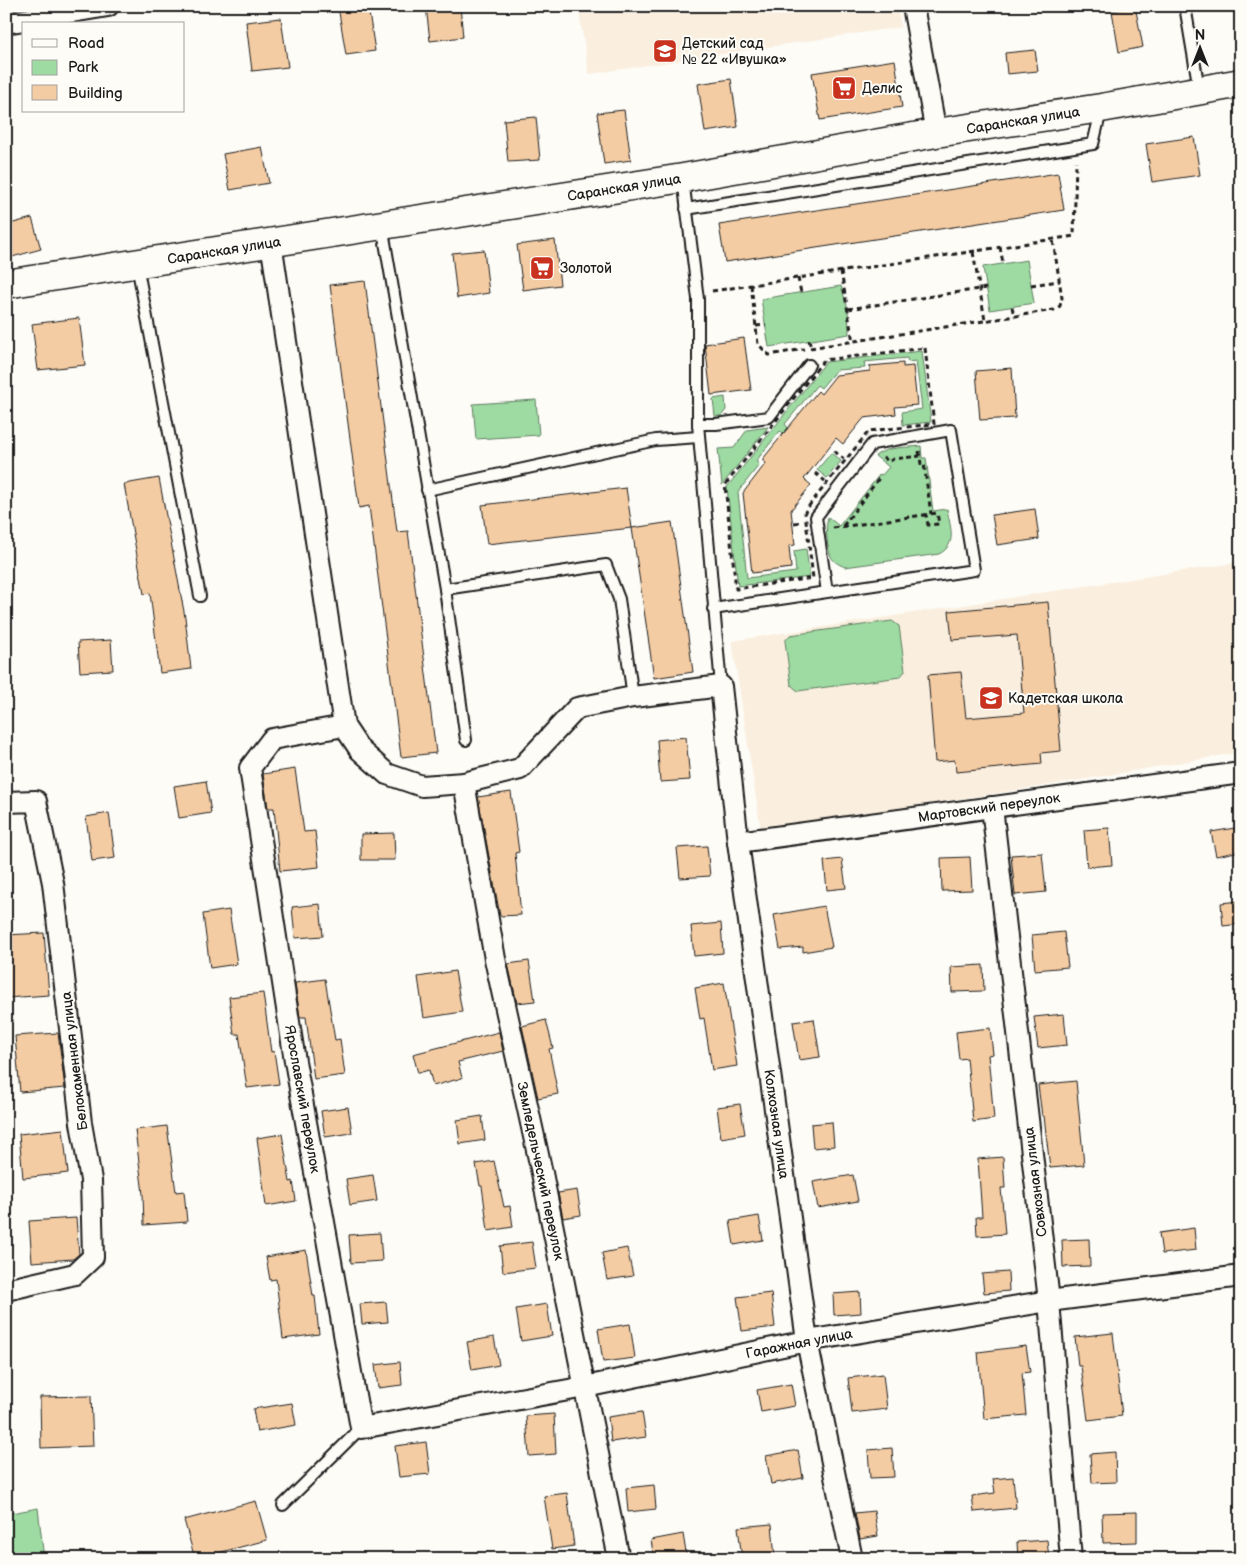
<svg xmlns="http://www.w3.org/2000/svg" width="1247" height="1565" font-family="'Balsamiq Sans',sans-serif">
<rect width="100%" height="100%" fill="#fdfcf7"/>
<filter id="ink" filterUnits="userSpaceOnUse"><feTurbulence type="fractalNoise" baseFrequency=".02" numOctaves="2"/><feDisplacementMap in="SourceGraphic" scale="10" xChannelSelector="R" yChannelSelector="G"/><feConvolveMatrix kernelMatrix="1 2 1 2 8 2 1 2 1" color-interpolation-filters="sRGB"/></filter>
<g filter="url(#ink)">
<!-- built -->
<g fill="#faeede">
<polygon points="578,6 897,6 901,27 589,74"/>
<polygon points="1241,562 1241,752 1075,781 761,830 732,641"/>
</g>
<!-- green -->
<g fill="#9edba2" stroke="#5d7c5f">
<polygon points="1027,260 1034,303 990,310 983,267"/>
<polygon points="841,286 848,309 849,334 769,347 761,299"/>
<polygon points="922,351 931,422 903,425 902,412 922,409 916,361 908,362 907,358 864,362 865,368 836,370 821,388 817,385 785,424 788,428 783,433 780,431 756,461 759,465 738,492 747,578 796,572 794,551 806,549 810,577 738,586 727,487 826,362"/>
<polygon points="725,397 726,410 721,416 715,416 713,399"/>
<polygon points="536,400 539,435 476,439 473,404"/>
<polygon points="768,427 722,485 718,449 734,448 747,430"/>
<path d="M 921,446 L 922,458 L 926,458 L 933,511 L 947,509 C 950,527 958,544 939,554 L 845,567 C 838,564 832,561 830,554 C 827,545 825,527 828,517 L 839,526 L 880,474 L 882,475 L 889,467 L 875,456 C 887,446 906,448 921,446 Z"/>
<polygon points="831,453 841,461 827,478 817,470"/>
<polygon points="892,621 899,626 905,671 900,677 798,691 791,685 785,641 790,635"/>
<polygon points="38,1508 44,1559 6,1559 6,1514"/>
</g>
<!-- building -->
<g fill="#f4cca3" stroke="#1c1c1c">
<polygon points="338,6 368,6 375,51 346,55"/>
<polygon points="426,6 460,6 463,37 430,41"/>
<polygon points="1135,6 1143,47 1119,52 1112,11"/>
<polygon points="281,18 288,67 252,71 246,22"/>
<polygon points="1035,50 1038,71 1007,74 1005,53"/>
<polygon points="895,60 902,107 820,120 812,73"/>
<polygon points="731,79 738,127 705,132 698,84"/>
<polygon points="624,110 631,160 604,164 597,113"/>
<polygon points="536,117 540,160 508,162 504,120"/>
<polygon points="1194,137 1200,175 1152,182 1146,144"/>
<polygon points="262,147 269,183 230,190 223,154"/>
<polygon points="1058,173 1064,210 725,262 719,225"/>
<polygon points="32,218 41,249 12,257 6,236 6,225"/>
<polygon points="555,240 560,285 523,290 517,245"/>
<polygon points="484,250 489,293 457,298 452,253"/>
<polygon points="365,281 397,532 408,531 436,753 401,757 369,506 359,508 330,285"/>
<polygon points="79,318 85,365 38,370 32,324"/>
<polygon points="744,338 751,390 711,395 705,344"/>
<polygon points="903,363 903,367 913,366 917,405 895,407 896,414 864,418 843,444 836,438 804,479 811,485 791,510 795,545 789,546 791,568 752,573 743,493 766,463 762,460 818,391 821,394 836,375 870,371 870,366"/>
<polygon points="1012,368 1015,418 980,420 976,371"/>
<polygon points="159,478 185,617 191,669 160,673 150,593 144,594 124,484"/>
<polygon points="626,488 632,528 487,544 482,505"/>
<polygon points="1035,509 1039,539 997,545 992,515"/>
<polygon points="672,522 693,672 654,678 632,528"/>
<polygon points="1048,602 1061,751 1041,753 1042,764 956,772 955,760 935,762 928,675 961,672 966,718 1024,713 1017,635 952,640 949,611"/>
<polygon points="111,640 113,670 80,672 78,642"/>
<polygon points="686,737 690,780 660,782 657,740"/>
<polygon points="295,769 304,832 315,831 319,867 280,871 274,808 268,808 263,774"/>
<polygon points="206,781 211,813 179,818 174,786"/>
<polygon points="511,792 519,852 515,853 521,915 500,916 478,797"/>
<polygon points="109,813 115,858 92,861 86,817"/>
<polygon points="1241,827 1241,851 1216,856 1211,832"/>
<polygon points="1109,828 1112,865 1087,867 1084,830"/>
<polygon points="394,833 395,860 361,860 361,834"/>
<polygon points="707,846 710,876 680,878 677,848"/>
<polygon points="1042,853 1046,892 1015,895 1011,855"/>
<polygon points="970,857 972,890 942,891 941,858"/>
<polygon points="842,859 846,888 827,890 824,861"/>
<polygon points="1241,901 1241,924 1223,926 1221,903"/>
<polygon points="320,904 323,936 295,938 292,907"/>
<polygon points="824,906 832,947 803,952 803,947 780,949 774,915"/>
<polygon points="229,910 237,964 210,968 203,914"/>
<polygon points="721,923 723,953 694,956 691,926"/>
<polygon points="1064,932 1068,967 1035,970 1032,935"/>
<polygon points="44,933 49,995 6,998 6,935"/>
<polygon points="529,961 535,1001 517,1003 508,964"/>
<polygon points="983,965 984,991 952,992 951,967"/>
<polygon points="455,971 462,1012 424,1018 418,977"/>
<polygon points="325,979 335,1040 340,1039 345,1075 314,1079 306,1017 300,1017 295,983"/>
<polygon points="724,983 737,1066 712,1070 704,1018 700,1019 695,988"/>
<polygon points="263,993 271,1052 274,1051 279,1084 247,1088 239,1034 234,1034 229,997"/>
<polygon points="1064,1014 1067,1045 1038,1048 1034,1017"/>
<polygon points="814,1019 820,1057 799,1060 793,1022"/>
<polygon points="546,1020 553,1048 549,1049 558,1094 538,1098 522,1026"/>
<polygon points="990,1028 993,1054 988,1055 994,1119 973,1122 967,1058 959,1059 956,1032"/>
<polygon points="499,1032 503,1051 458,1062 462,1078 433,1086 429,1070 418,1073 413,1054"/>
<polygon points="58,1033 65,1088 20,1092 15,1036"/>
<polygon points="1076,1081 1084,1165 1050,1168 1044,1116 1042,1116 1038,1085"/>
<polygon points="740,1104 745,1134 721,1138 717,1107"/>
<polygon points="348,1107 352,1133 325,1137 321,1111"/>
<polygon points="482,1116 485,1140 460,1144 457,1120"/>
<polygon points="832,1122 834,1146 813,1148 811,1124"/>
<polygon points="167,1126 176,1192 184,1191 187,1222 144,1225 143,1194 135,1130"/>
<polygon points="63,1129 68,1173 23,1178 19,1134"/>
<polygon points="282,1134 290,1182 293,1181 296,1201 266,1206 257,1138"/>
<polygon points="1003,1157 1005,1188 1001,1188 1005,1234 977,1236 976,1217 982,1217 978,1159"/>
<polygon points="494,1161 504,1207 510,1206 513,1227 488,1231 482,1186 480,1186 476,1164"/>
<polygon points="373,1175 377,1201 350,1205 346,1179"/>
<polygon points="853,1175 858,1201 818,1208 813,1182"/>
<polygon points="577,1190 581,1215 563,1218 558,1193"/>
<polygon points="759,1216 763,1240 734,1245 730,1221"/>
<polygon points="76,1218 79,1254 73,1259 32,1262 29,1221"/>
<polygon points="1194,1228 1196,1250 1162,1254 1159,1233"/>
<polygon points="380,1233 382,1261 351,1263 349,1235"/>
<polygon points="1089,1239 1090,1266 1063,1267 1062,1240"/>
<polygon points="532,1242 536,1268 503,1272 500,1246"/>
<polygon points="627,1248 633,1276 607,1280 602,1253"/>
<polygon points="306,1250 313,1296 315,1296 319,1334 283,1339 276,1279 270,1280 266,1257"/>
<polygon points="1008,1272 1009,1291 984,1293 982,1274"/>
<polygon points="860,1292 861,1313 834,1315 833,1294"/>
<polygon points="771,1293 775,1327 742,1331 737,1297"/>
<polygon points="386,1302 388,1322 362,1324 360,1304"/>
<polygon points="547,1304 552,1336 521,1341 516,1309"/>
<polygon points="630,1324 635,1358 603,1362 598,1329"/>
<polygon points="1113,1333 1122,1416 1088,1420 1081,1366 1078,1366 1075,1337"/>
<polygon points="494,1337 499,1365 472,1370 467,1342"/>
<polygon points="1026,1346 1030,1372 1022,1373 1026,1415 984,1419 978,1352"/>
<polygon points="400,1362 402,1385 378,1388 375,1365"/>
<polygon points="883,1374 887,1409 852,1413 848,1378"/>
<polygon points="791,1384 795,1406 761,1412 757,1390"/>
<polygon points="91,1396 93,1446 41,1448 40,1397"/>
<polygon points="292,1403 296,1425 257,1432 253,1409"/>
<polygon points="642,1412 646,1437 611,1442 608,1417"/>
<polygon points="554,1414 556,1454 529,1456 526,1416"/>
<polygon points="426,1442 430,1474 399,1477 395,1446"/>
<polygon points="892,1448 894,1477 870,1478 868,1450"/>
<polygon points="798,1450 803,1478 771,1484 766,1456"/>
<polygon points="1115,1452 1116,1482 1092,1483 1090,1454"/>
<polygon points="1013,1477 1016,1508 974,1512 972,1496 995,1493 993,1479"/>
<polygon points="654,1485 656,1509 628,1512 626,1488"/>
<polygon points="567,1493 574,1546 552,1549 544,1496"/>
<polygon points="256,1501 267,1540 195,1559 184,1520"/>
<polygon points="874,1511 878,1536 860,1539 855,1513"/>
<polygon points="1137,1512 1137,1542 1103,1543 1102,1513"/>
<polygon points="772,1524 775,1559 742,1559 738,1527"/>
<polygon points="683,1534 687,1559 654,1559 651,1540"/>
<polygon points="1047,1540 1049,1559 1018,1559 1017,1542"/>
</g>
<g fill="none" stroke-linecap="round" stroke-linejoin="round">
<defs>
<g id="lane">
<polyline points="1185,6 1199,89"/>
<polyline points="683,179 698,299 698,424 721,686"/>
<polyline points="686,209 1093,144 1101,111"/>
<polyline points="382,225 445,589 466,740"/>
<polyline points="137,265 200,596"/>
<polyline points="698,424 716,424 769,417 809,365"/>
<polyline points="427,490 656,440 699,437"/>
<polyline points="445,589 606,565 619,599 633,697"/>
<polyline points="713,609 974,570 951,430 872,444 816,517 827,592"/>
<polyline points="283,1505 361,1428"/>
</g>
<g id="street">
<polyline points="913,6 936,133"/>
<polyline points="6,23 108,6"/>
<polyline points="271,242 344,726"/>
<polyline points="464,783 495,959 542,1173 619,1559"/>
<polyline points="6,802 36,801 53,883 81,1123 91,1180 93,1257 75,1274 6,1290"/>
<polyline points="992,807 1049,1301 1071,1559"/>
<polyline points="738,842 1241,773"/>
<polyline points="852,1559 807,1341 738,842 721,686 633,697 577,708 520,769 464,783 422,786 387,774 360,750 344,726 272,739 250,768 295,1061 361,1428 585,1387 807,1341 1049,1301 1241,1276"/>
</g>
<polyline id="secondary" points="6,284 683,178 936,133 1101,108 1241,83"/>
</defs>
<!-- lane casing -->
<use href="#lane" stroke="#1c1c1c" stroke-width="14"/>
<!-- street casing -->
<use href="#street" stroke="#1c1c1c" stroke-width="24"/>
<!-- secondary casing -->
<use href="#secondary" stroke="#1c1c1c" stroke-width="31"/>
<!-- path -->
<g stroke="#1c1c1c" stroke-width="3" stroke-dasharray="5 4" stroke-linecap="butt">
<polyline points="1000,247 1003,263"/>
<polyline points="973,252 985,320"/>
<polyline points="841,271 853,342"/>
<polyline points="798,278 801,293"/>
<polyline points="751,285 758,344 769,355 804,349"/>
<polyline points="1031,285 1060,281"/>
<polyline points="712,291 1074,236 1076,161"/>
<polyline points="1012,307 1014,316"/>
<polyline points="848,309 986,288"/>
<polyline points="756,326 766,325"/>
<polyline points="809,340 811,348"/>
<polyline points="810,348 1054,310 1060,306 1062,298 1053,240"/>
<polygon points="925,348 934,424 869,431 811,503 805,512 813,578 736,589 725,485 824,360"/>
<polyline points="834,451 844,459"/>
<polyline points="919,451 921,464 924,464 931,514"/>
<polyline points="883,457 889,462 893,459 920,456"/>
<polyline points="815,473 825,481"/>
<polyline points="794,523 802,522"/>
<polyline points="843,526 880,477"/>
<polyline points="833,528 937,513 939,524 928,525 926,515"/>
</g>
<!-- lane -->
<use href="#lane" stroke="#fdfcf7" stroke-width="10"/>
<!-- street -->
<use href="#street" stroke="#fdfcf7" stroke-width="20"/>
<!-- secondary -->
<use href="#secondary" stroke="#fdfcf7" stroke-width="28"/>
</g>
</g>
<!-- icons -->
<defs>
<symbol id="school-square" viewBox="-11 -11 22 22"><rect x="-9" y="-9" width="18" height="18" rx="4" fill="#c8321e" stroke="#fdfcf7"/><path d="M0-5L7-2L0 1L-7-2ZM-4 1L0 2.5L4 1V4Q0 6-4 4Z" fill="#fff"/></symbol>
<symbol id="supermarket-square" viewBox="-11 -11 22 22"><rect x="-9" y="-9" width="18" height="18" rx="4" fill="#c8321e" stroke="#fdfcf7"/><path d="M-6-5.5h2.5l.6 2H6L4.5 2H-2.5L-4.4-4H-6ZM-1.5 3.2a1.3 1.3 0 1 0 .1 0ZM3 3.2a1.3 1.3 0 1 0 .1 0Z" fill="#fff"/></symbol>
</defs>
<g fill-rule="evenodd">
<use href="#school-square" x="651" y="37" width="28" height="28"/>
<use href="#supermarket-square" x="830" y="74" width="28" height="28"/>
<use href="#supermarket-square" x="528" y="254" width="28" height="28"/>
<use href="#school-square" x="977" y="684" width="28" height="28"/>
</g>
<g text-anchor="middle" stroke-width="4" stroke-linejoin="round" paint-order="stroke">
<!-- poi labels -->
<g font-size="14" fill="#1c1c1c" stroke="#fdfcf7" text-anchor="start">
<text x="682" y="48">Детский сад<tspan x="682" dy="16">№ 22 «Ивушка»</tspan></text>
<text x="862" y="93">Делис</text>
<text x="560" y="273">Золотой</text>
<text x="1008" y="703">Кадетская школа</text>
</g>
<!-- street labels -->
<g font-size="14" fill="#1c1c1c" stroke="#fdfcf7">
<text transform="translate(1023 120) rotate(-9)" y="5">Саранская улица</text>
<text transform="translate(624 187) rotate(-9)" y="5">Саранская улица</text>
<text transform="translate(224 250) rotate(-9)" y="5">Саранская улица</text>
<text transform="translate(989 807) rotate(-8)" y="5">Мартовский переулок</text>
<text transform="translate(74 1061) rotate(-97)" y="5">Белокаменная улица</text>
<text transform="translate(303 1099) rotate(80)" y="5">Ярославский переулок</text>
<text transform="translate(777 1124) rotate(82)" y="5">Колхозная улица</text>
<text transform="translate(541 1171) rotate(78)" y="5">Земледельческий переулок</text>
<text transform="translate(1035 1182) rotate(-97)" y="5">Совхозная улица</text>
<text transform="translate(799 1343) rotate(-11)" y="5">Гаражная улица</text>
</g>
</g>
<!-- margin -->
<rect width="1247" height="1565" fill="none" stroke="#fdfcf7" stroke-width="25"/>
<rect x="12" y="12" width="1222" height="1540" fill="none" stroke="#1c1c1c" stroke-width="2" filter="url(#ink)"/>
<!-- legend -->
<rect x="22" y="22" width="162" height="90" fill="#fdfcf7" stroke="#a3a29f"/>
<rect x="32" y="39" width="25" height="8" fill="#fdfcf7" stroke="#a3a29f"/>
<text x="68" y="48" font-size="15" fill="#1c1c1c">Road</text>
<rect x="32" y="60" width="25" height="15" fill="#9edba2" stroke="#a3a29f"/>
<text x="68" y="72" font-size="15" fill="#1c1c1c">Park</text>
<rect x="32" y="85" width="25" height="15" fill="#f4cca3" stroke="#a3a29f"/>
<text x="68" y="98" font-size="15" fill="#1c1c1c">Building</text>
<!-- north arrow -->
<g transform="translate(1200 48)" stroke="#fdfcf7" stroke-width="4" paint-order="stroke">
<path d="M0-4L9 19L0 12L-9 19Z" fill="#1c1c1c"/>
<text y="-8" font-size="14" font-weight="bold" text-anchor="middle" fill="#1c1c1c">N</text>
</g>
</svg>
